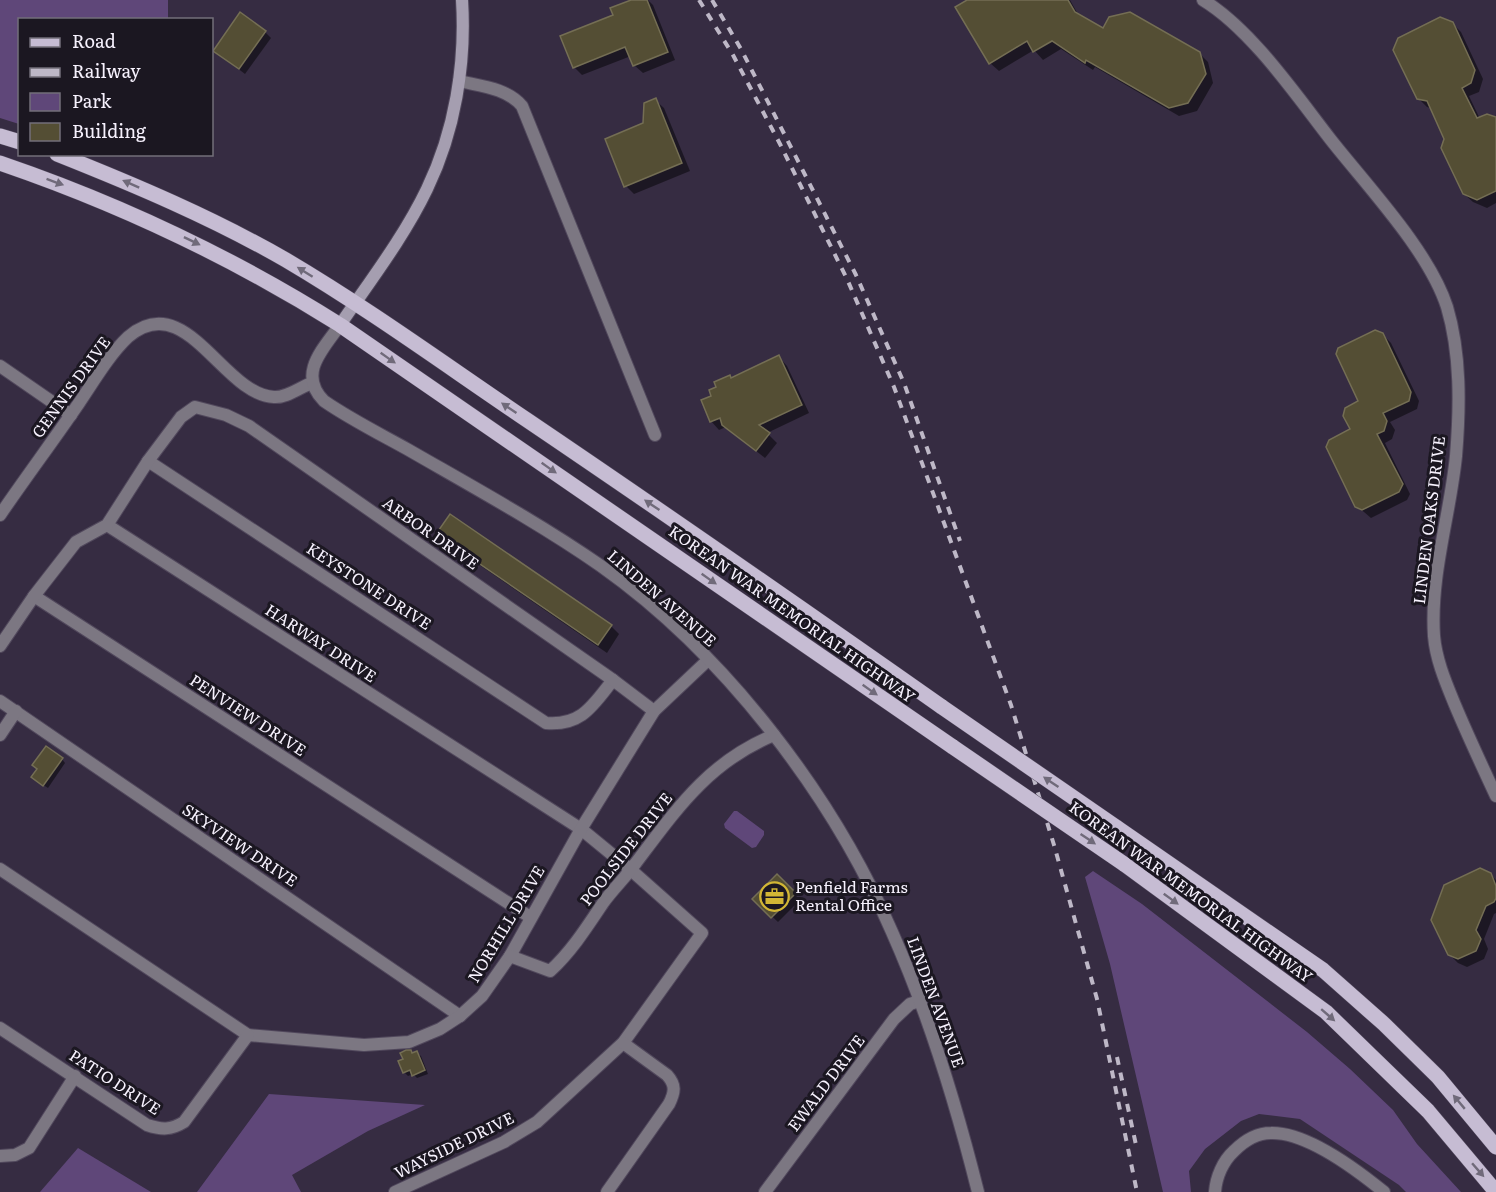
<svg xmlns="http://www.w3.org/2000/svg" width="1496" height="1192" font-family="Literata,serif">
<rect width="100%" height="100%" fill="#362c42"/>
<!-- green -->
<g fill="#5f4779">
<polygon points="0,0 168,0 168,19 20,20 19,124 0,118"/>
<polygon points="734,811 737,811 764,831 764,835 756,847 752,848 725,828 724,824"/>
<polygon points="1093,871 1142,904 1307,1032 1350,1069 1393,1110 1417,1144 1461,1192 1406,1192 1399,1185 1300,1119 1259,1114 1241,1121 1205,1149 1189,1171 1191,1192 1163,1192 1110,964 1085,877"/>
<polygon points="269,1094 425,1105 368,1131 292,1175 301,1192 197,1192"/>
<polygon points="78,1148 151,1192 40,1192"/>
</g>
<!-- shadow -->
<g fill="#0007">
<polygon points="635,0 648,0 653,5 675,60 643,73 634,65 631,56 582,75 574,67 615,16"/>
<polygon points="970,0 1070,0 1079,16 1103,30 1199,53 1208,62 1213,83 1197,111 1179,116 1095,67 1093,70 1061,49 1043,60 1034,50 999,71 990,63"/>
<polygon points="1452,23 1461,32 1483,79 1479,92 1469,96 1480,119 1496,119 1496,203 1487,208 1473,202 1464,194 1445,139 1431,108 1427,107 1418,98"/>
<polygon points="265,32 271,38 245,74 215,51"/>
<polygon points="655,100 664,108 690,171 634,194 626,186 645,124"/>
<polygon points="1383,335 1391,343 1419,401 1417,409 1390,422 1395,430 1392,439 1385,443 1410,494 1407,500 1371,518 1357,506 1352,430"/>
<polygon points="779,357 787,366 809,413 767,433 777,443 765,458 726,427 719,430 711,421 713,397 731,379"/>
<polygon points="450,516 611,626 619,634 607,653 446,542 438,534"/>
<polygon points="62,759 65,763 48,788 37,781"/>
<polygon points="1490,874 1496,880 1496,913 1494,914 1484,939 1488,949 1484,959 1467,967 1458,963 1449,954"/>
<polygon points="777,876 800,900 778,922 754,899"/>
<polygon points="417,1053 421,1056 428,1074 417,1078 413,1074 408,1076 404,1072 413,1054"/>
</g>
<!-- building -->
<g fill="#544e34" stroke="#746e54" stroke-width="1.5">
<polygon points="631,0 647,0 668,52 633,66 625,47 573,68 560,36 613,15 610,8"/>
<polygon points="967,0 1068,0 1075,12 1103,28 1109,17 1130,12 1200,52 1206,74 1188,103 1169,108 1086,60 1085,63 1052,41 1033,52 1027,41 989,64 955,7"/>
<polygon points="240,12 266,31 239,69 213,51"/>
<polygon points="1440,17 1453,22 1475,70 1471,83 1462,88 1477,118 1487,114 1496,117 1496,191 1477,200 1463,194 1441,148 1444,139 1427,101 1417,99 1393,50 1398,38"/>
<polygon points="656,98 682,163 624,187 605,139 643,123 644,103"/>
<polygon points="1375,330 1383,333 1411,392 1409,401 1383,413 1387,421 1384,431 1377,434 1403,484 1399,492 1362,510 1355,507 1326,447 1329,440 1350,429 1343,416 1345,408 1358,401 1336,354 1338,348"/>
<polygon points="779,355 802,405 759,425 770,433 756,451 722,425 720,418 710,422 701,400 711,396 709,390 716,387 714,382 730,375 731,378"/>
<polygon points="450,514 612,625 598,645 436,534"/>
<polygon points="46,746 63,758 43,786 31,777 37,769 32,765"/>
<polygon points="1480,868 1491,873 1496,886 1496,898 1494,902 1486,906 1476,930 1481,939 1476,951 1458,959 1448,955 1431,920 1444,885"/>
<polygon points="777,874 796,893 771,918 752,899"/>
<polygon points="406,1050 411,1050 412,1053 417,1051 425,1070 412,1076 410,1070 403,1073 398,1061 403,1059 400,1053"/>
</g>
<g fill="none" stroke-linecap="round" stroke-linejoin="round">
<defs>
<g id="minor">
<path d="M 1203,0 C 1251,29 1296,95 1331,140 C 1368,187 1429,251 1447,307 C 1461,354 1460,407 1456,456 C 1450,516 1430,575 1434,636 C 1436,660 1446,683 1455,705 C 1468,736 1482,766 1496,796"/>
<path d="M 459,81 C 480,86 507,88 522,106 L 655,435"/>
<polyline points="0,366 71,415"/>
<path d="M 148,461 L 546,723 C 582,726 593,705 613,680"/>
<path d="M 0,515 C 26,477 53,441 79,403 C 94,381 109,355 128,337 C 186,287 223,395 274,397 C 287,398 300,387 312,383"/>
<polyline points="107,525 581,829 631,870 702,933 623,1043 537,1122 504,1142 395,1192"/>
<polyline points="34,596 530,917"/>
<polyline points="0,646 34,596 76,542 107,525 148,461 181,417 195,407 226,415 249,426 613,680 654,711"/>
<polyline points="0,701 460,1016"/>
<polyline points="0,735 16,711"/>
<polyline points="0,869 248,1035 364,1045 409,1042 440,1029 460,1016 482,996 510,956 581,829 654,711 708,660"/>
<path d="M 510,956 L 550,971 C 571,952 587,927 603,903 C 613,889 625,878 635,864 C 676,810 708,762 774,735"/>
<path d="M 0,1028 L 147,1125 C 162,1130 171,1130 184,1122 L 248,1035"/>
<polyline points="0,1156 15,1155 29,1148 75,1076"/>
<path d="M 607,1192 L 669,1104 C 675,1092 676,1085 667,1075 L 623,1043"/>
<polyline points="765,1192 894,1019 910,1004 919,1001"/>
<path d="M 1215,1192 C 1216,1177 1223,1161 1234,1151 C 1244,1141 1256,1133 1271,1133 C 1307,1132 1357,1170 1384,1192"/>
</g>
<path id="tertiary" d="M 340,325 C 323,349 297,374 324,401 C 350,419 380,434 407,449 C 473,487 539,523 601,566 C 724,653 832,794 892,932 C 929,1015 956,1104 978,1192"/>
<path id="secondary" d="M 340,325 C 370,281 404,237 427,189 C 455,131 466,64 462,0"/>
<g id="primary">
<polyline points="0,136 20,142"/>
<path d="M 57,154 C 135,185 213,218 286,260 C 369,309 447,366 527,420 C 666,514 804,610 942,707"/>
<path d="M 0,163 C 120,204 232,257 340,325 L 953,747"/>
<polyline points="1116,827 1323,970 1384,1024 1438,1077 1496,1147"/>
<polyline points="1124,864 1326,1012 1428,1111 1496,1192"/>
</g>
</defs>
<!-- minor casing -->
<use href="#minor" stroke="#51485c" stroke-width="14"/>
<!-- tertiary casing -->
<use href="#tertiary" stroke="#51485c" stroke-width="14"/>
<!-- secondary casing -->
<use href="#secondary" stroke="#51485c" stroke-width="14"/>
<!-- primary casing -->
<use href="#primary" stroke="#51485c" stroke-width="16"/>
<!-- minor -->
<use href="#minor" stroke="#7c7782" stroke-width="12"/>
<!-- tertiary -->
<use href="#tertiary" stroke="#7c7782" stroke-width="12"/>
<!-- secondary -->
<use href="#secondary" stroke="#a59eb0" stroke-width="12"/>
<!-- primary -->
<use href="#primary" stroke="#c6bcd3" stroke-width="15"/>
<!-- rail -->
<g stroke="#beb8c7" stroke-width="4" stroke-dasharray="8 8" stroke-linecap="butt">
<polyline points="699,0 733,55 780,144 847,279 894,387 1011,705 1054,845 1097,999 1137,1192"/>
<polyline points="712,0 741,49 856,275 904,383 960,541"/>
<polyline points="1117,1057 1136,1145"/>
</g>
<defs>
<g id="primary-bridge">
<polyline points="942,707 1116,827"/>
<polyline points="953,747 1124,864"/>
</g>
</defs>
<!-- primary-bridge casing -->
<use href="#primary-bridge" stroke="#51485c" stroke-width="16" stroke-linecap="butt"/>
<!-- primary-bridge -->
<use href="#primary-bridge" stroke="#c6bcd3" stroke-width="15"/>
</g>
<!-- one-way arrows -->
<defs><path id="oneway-solid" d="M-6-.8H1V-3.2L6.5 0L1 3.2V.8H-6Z" transform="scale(1.5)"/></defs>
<g fill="#706a7a">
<use href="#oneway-solid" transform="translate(55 182) rotate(20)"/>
<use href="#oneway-solid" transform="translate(131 184) rotate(-156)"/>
<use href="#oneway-solid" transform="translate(192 241) rotate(26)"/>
<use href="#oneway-solid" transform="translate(305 272) rotate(-148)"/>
<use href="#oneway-solid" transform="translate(388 358) rotate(35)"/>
<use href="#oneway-solid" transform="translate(509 408) rotate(-146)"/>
<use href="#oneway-solid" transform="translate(549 468) rotate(35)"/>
<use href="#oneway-solid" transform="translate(652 505) rotate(-146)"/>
<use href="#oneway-solid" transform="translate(709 579) rotate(35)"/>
<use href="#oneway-solid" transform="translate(870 690) rotate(35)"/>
<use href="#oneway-solid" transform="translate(1051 782) rotate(-146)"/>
<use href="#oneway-solid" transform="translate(1088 839) rotate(34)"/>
<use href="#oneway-solid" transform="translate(1171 899) rotate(36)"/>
<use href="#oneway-solid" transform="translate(1328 1015) rotate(41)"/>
<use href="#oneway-solid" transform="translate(1459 1102) rotate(-130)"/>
<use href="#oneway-solid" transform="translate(1478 1170) rotate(49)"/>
</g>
<!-- icons -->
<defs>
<symbol id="office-ring" viewBox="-11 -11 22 22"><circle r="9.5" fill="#1b1721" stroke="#d2b635" stroke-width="1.5"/><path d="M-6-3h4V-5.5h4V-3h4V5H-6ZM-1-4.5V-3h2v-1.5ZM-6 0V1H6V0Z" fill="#d2b635"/></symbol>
</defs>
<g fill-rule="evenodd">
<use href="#office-ring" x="758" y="880" width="33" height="33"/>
</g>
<g text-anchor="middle" stroke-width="6" stroke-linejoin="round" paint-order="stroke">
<!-- street labels -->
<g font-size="16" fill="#f7f2fe" stroke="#1b1721">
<text transform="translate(71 387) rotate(-54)" y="6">GENNIS DRIVE</text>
<text transform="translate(1429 520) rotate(-83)" y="6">LINDEN OAKS DRIVE</text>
<text transform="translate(431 533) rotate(35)" y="6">ARBOR DRIVE</text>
<text transform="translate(369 586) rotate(33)" y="6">KEYSTONE DRIVE</text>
<text transform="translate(662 598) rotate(41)" y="6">LINDEN AVENUE</text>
<text transform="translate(792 614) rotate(35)" y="6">KOREAN WAR MEMORIAL HIGHWAY</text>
<text transform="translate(321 643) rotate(33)" y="6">HARWAY DRIVE</text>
<text transform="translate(248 715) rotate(33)" y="6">PENVIEW DRIVE</text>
<text transform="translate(240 845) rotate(34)" y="6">SKYVIEW DRIVE</text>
<text transform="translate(626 849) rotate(-52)" y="6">POOLSIDE DRIVE</text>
<text transform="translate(1191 892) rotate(36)" y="6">KOREAN WAR MEMORIAL HIGHWAY</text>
<text transform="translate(506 924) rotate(-59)" y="6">NORHILL DRIVE</text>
<text transform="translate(936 1002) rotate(70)" y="6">LINDEN AVENUE</text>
<text transform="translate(115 1082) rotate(33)" y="6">PATIO DRIVE</text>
<text transform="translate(826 1083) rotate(-53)" y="6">EWALD DRIVE</text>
<text transform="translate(454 1145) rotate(-26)" y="6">WAYSIDE DRIVE</text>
</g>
<!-- poi labels -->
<g font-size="16" fill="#f7f2fe" stroke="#1b1721" text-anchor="start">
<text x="795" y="893">Penfield Farms<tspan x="795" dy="18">Rental Office</tspan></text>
</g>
</g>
<!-- legend -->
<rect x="18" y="18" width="195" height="138" fill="#1b1721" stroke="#736f79" stroke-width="1.5"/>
<rect x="30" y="38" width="30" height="9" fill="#c6bcd3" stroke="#736f79" stroke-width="1.5"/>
<text x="72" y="48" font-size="18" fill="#f7f2fe">Road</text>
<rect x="30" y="68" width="30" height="9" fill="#beb8c7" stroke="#736f79" stroke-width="1.5"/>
<text x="72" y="78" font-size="18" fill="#f7f2fe">Railway</text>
<rect x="30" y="93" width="30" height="18" fill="#5f4779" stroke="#736f79" stroke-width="1.5"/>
<text x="72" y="108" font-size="18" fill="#f7f2fe">Park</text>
<rect x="30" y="123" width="30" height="18" fill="#544e34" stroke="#736f79" stroke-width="1.5"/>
<text x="72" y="138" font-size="18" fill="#f7f2fe">Building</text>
</svg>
